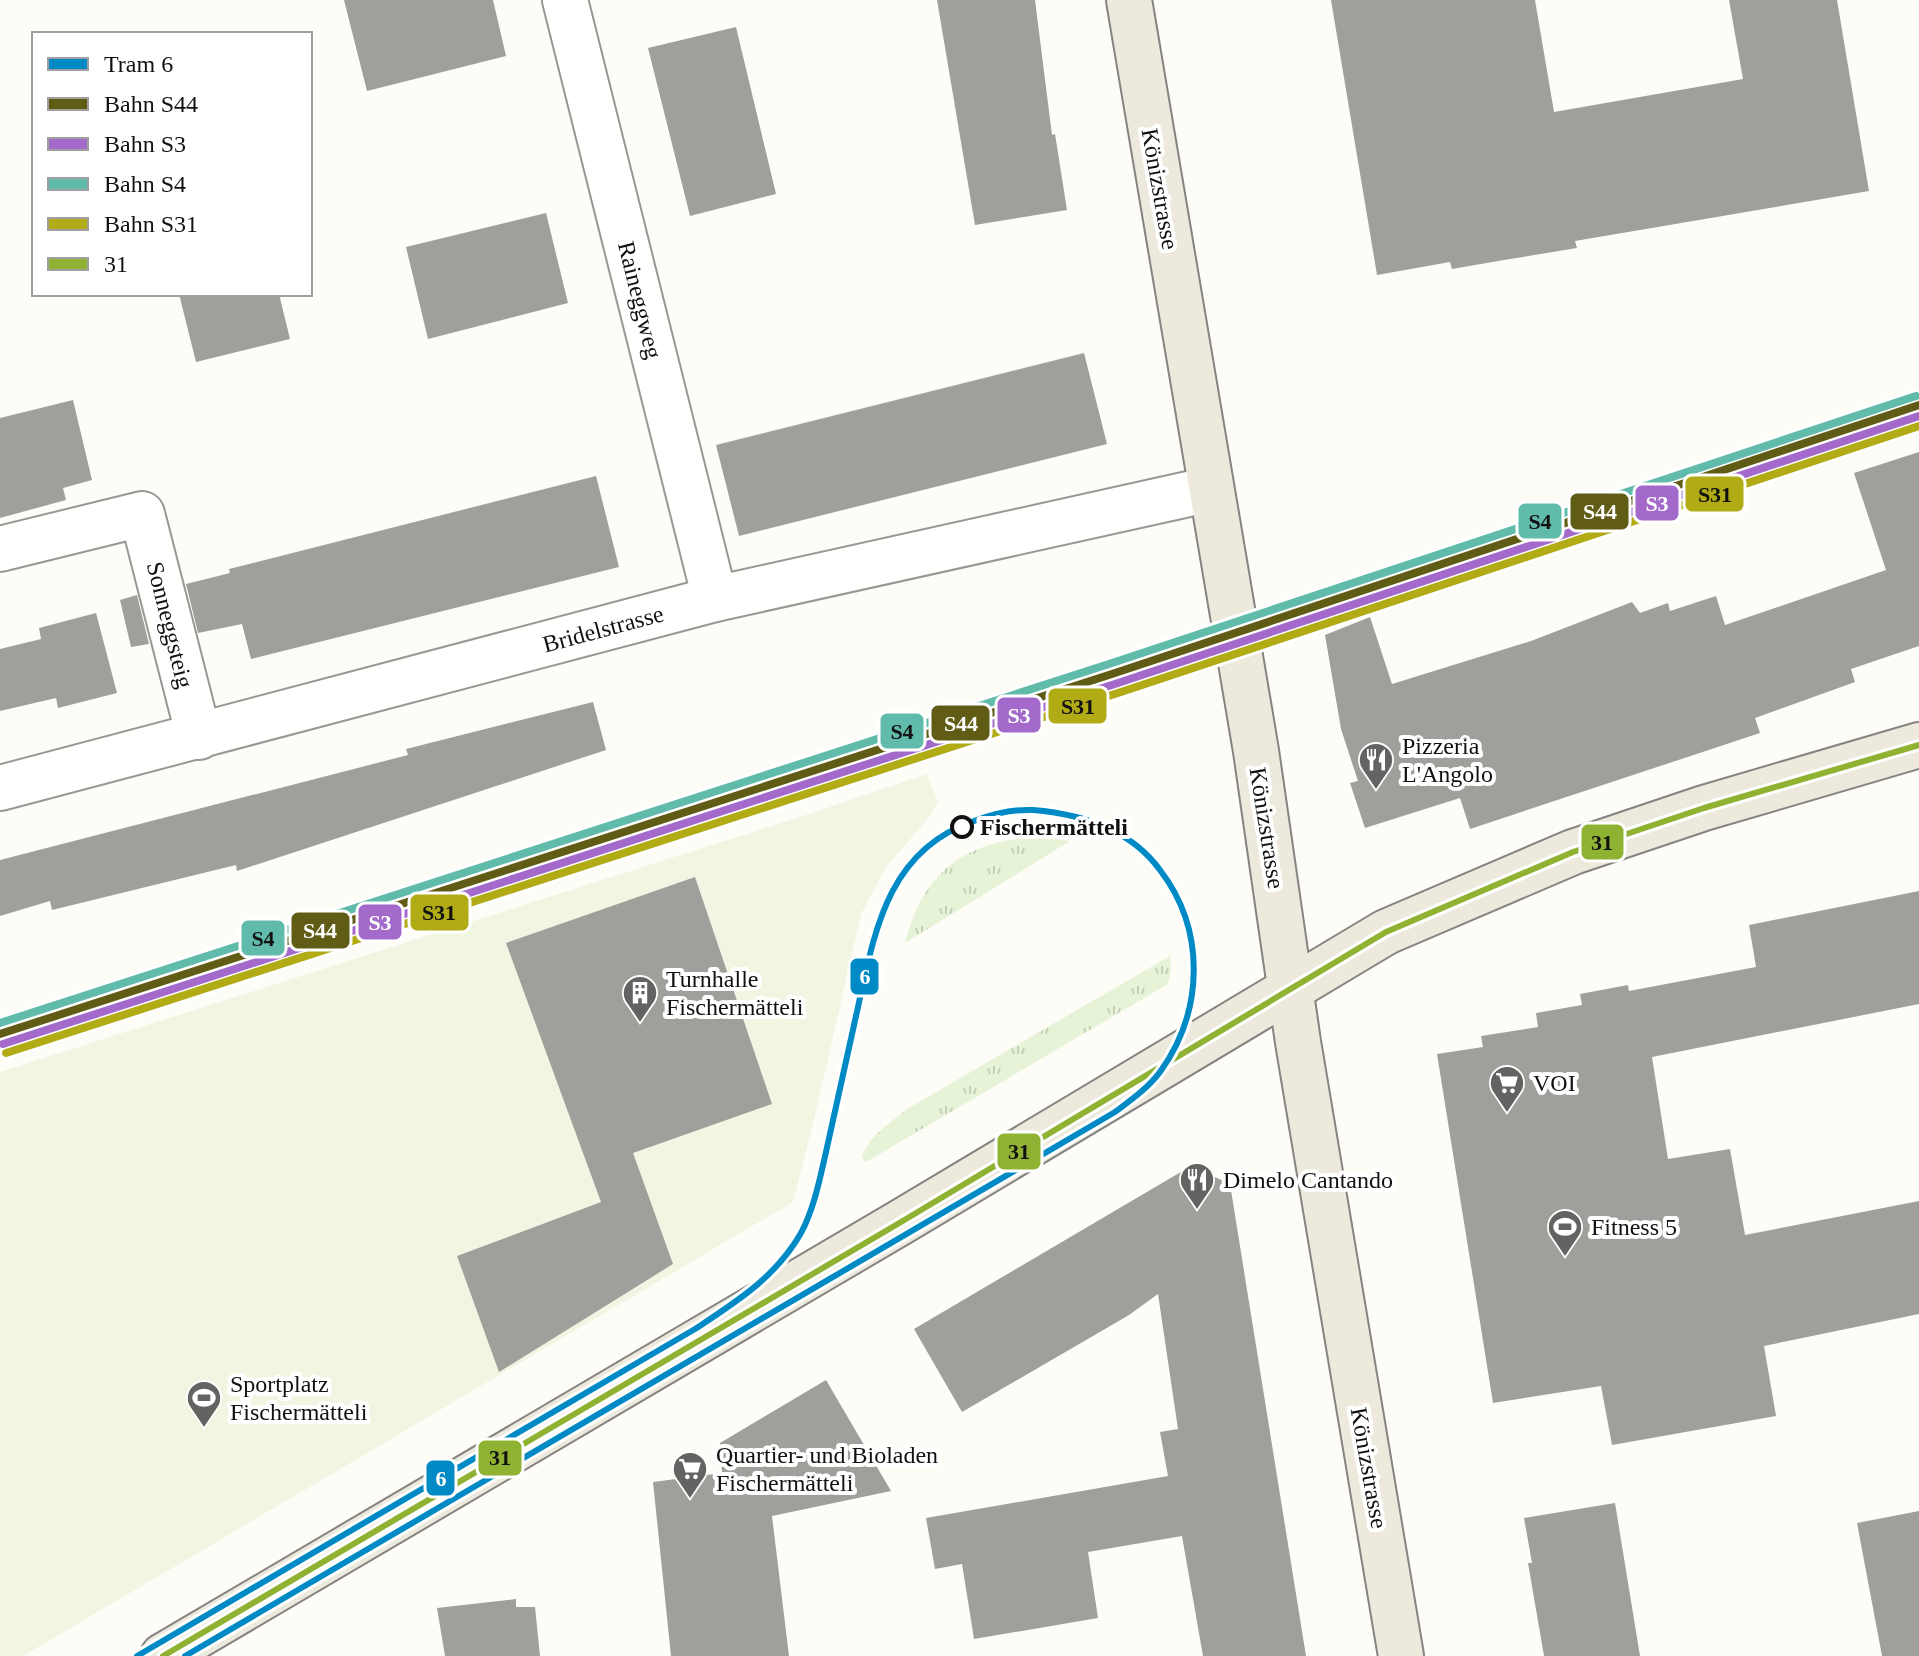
<svg xmlns="http://www.w3.org/2000/svg" width="1919" height="1656" font-family="Georgia,serif">
<defs>
<pattern id="grass-tufts" width="24" height="20" patternUnits="userSpaceOnUse" patternTransform="scale(2)"><rect width="24" height="20" fill="#e7f3d7"/><path d="M3 7l-1-3M5 7V3M7 7l1-3M15 17l-1-3M17 17v-4M19 17l1-3" fill="none" stroke="#c5cfb8"/></pattern>
</defs>
<rect width="100%" height="100%" fill="#fdfcf7"/>
<!-- grass -->
<g fill="url(#grass-tufts)">
<path d="M 1040,837 L 1070,841 L 905,943 C 923,870 967,840 1040,837 Z"/>
<path d="M 1170,956 L 1171,970 L 1168,984 L 866,1162 L 862,1158 C 866,1138 892,1122 907,1109 Z"/>
</g>
<!-- pitch -->
<polygon fill="#f0f6e1" points="927,774 938,802 930,816 886,867 861,914 816,1111 793,1202 23,1656 0,1656 0,1072 803,816"/>
<!-- building -->
<g fill="#a19f9c">
<polygon points="344,0 493,0 506,56 367,91"/>
<polygon points="937,0 1035,0 1052,135 1055,134 1067,210 975,225"/>
<polygon points="1331,0 1535,0 1554,112 1743,79 1729,0 1837,0 1869,191 1575,241 1577,248 1504,260 1452,269 1450,262 1377,275"/>
<polygon points="736,27 776,194 690,216 648,48"/>
<polygon points="546,213 568,303 428,339 406,247"/>
<polygon points="179,294 279,294 290,339 196,362"/>
<polygon points="1084,353 1107,444 739,536 716,445"/>
<polygon points="73,400 92,480 63,488 66,500 0,518 0,418"/>
<polygon points="1919,452 1919,646 1851,669 1855,682 1755,718 1760,733 1470,829 1460,798 1365,828 1350,783 1358,781 1341,729 1325,635 1370,617 1392,684 1531,641 1632,602 1640,613 1668,603 1670,611 1716,596 1725,625 1886,570 1854,473"/>
<polygon points="596,476 619,567 251,659 242,624 198,633 186,584 230,573 229,569"/>
<polygon points="137,595 149,644 131,647 120,600"/>
<polygon points="96,613 117,693 58,708 56,698 0,711 0,649 41,639 39,628"/>
<polygon points="593,702 606,750 237,871 236,865 52,910 50,901 0,916 0,860 408,755 406,749"/>
<polygon points="695,877 772,1104 633,1153 673,1264 499,1372 457,1256 601,1202 506,943"/>
<polygon points="1919,891 1919,1004 1652,1057 1668,1159 1730,1149 1745,1235 1919,1201 1919,1314 1764,1346 1776,1416 1612,1445 1601,1386 1493,1403 1437,1054 1483,1047 1481,1036 1538,1027 1536,1013 1582,1005 1580,994 1628,985 1629,991 1756,967 1749,925"/>
<polygon points="1191,1166 1230,1184 1306,1656 1203,1656 1182,1536 1088,1552 1098,1618 974,1639 962,1564 935,1569 926,1518 1168,1476 1160,1432 1178,1429 1158,1294 1129,1315 962,1412 914,1329"/>
<polygon points="826,1380 891,1491 772,1516 789,1656 671,1656 653,1482 722,1473 720,1443"/>
<polygon points="1615,1503 1640,1656 1544,1656 1528,1563 1532,1563 1524,1518"/>
<polygon points="1919,1511 1919,1656 1882,1656 1857,1523"/>
<polygon points="516,1599 516,1607 535,1607 540,1656 445,1656 437,1608"/>
</g>
<g fill="none" stroke-linecap="round" stroke-linejoin="round">
<defs>
<g id="minor">
<polyline points="565,0 715,599"/>
<polyline points="0,549 142,514 199,737"/>
<polyline points="0,788 715,599 1211,489"/>
</g>
<g id="major">
<polyline points="1129,0 1256,751 1298,1042 1401,1656"/>
<polyline points="163,1656 901,1222 1386,932 1573,852 1704,808 1919,745"/>
</g>
</defs>
<!-- minor casing -->
<use href="#minor" stroke="#979795" stroke-width="48"/>
<!-- major casing -->
<use href="#major" stroke="#858482" stroke-width="48"/>
<!-- minor -->
<use href="#minor" stroke="#fffffe" stroke-width="44"/>
<!-- major -->
<use href="#major" stroke="#ede9dc" stroke-width="44"/>
<defs>
<polyline id="bus-1" points="163,1656 901,1222 1386,932 1573,852 1704,808 1919,745"/>
</defs>
<!-- bus-1 casing -->
<use href="#bus-1" stroke="#fff" stroke-width="12"/>
<!-- bus-1 -->
<use href="#bus-1" stroke="#90b233" stroke-width="6"/>
<defs>
<polyline id="rail-1" points="0,1034 1115,673 1919,405"/>
<polyline id="rail-2" points="3,1044 1118,683 1919,416"/>
<polyline id="rail-3" points="0,1023 1112,663 1916,396"/>
<polyline id="rail-4" points="6,1053 1121,692 1919,426"/>
</defs>
<!-- rail-1 casing -->
<use href="#rail-1" stroke="#fff" stroke-width="14"/>
<!-- rail-2 casing -->
<use href="#rail-2" stroke="#fff" stroke-width="14"/>
<!-- rail-3 casing -->
<use href="#rail-3" stroke="#fff" stroke-width="14"/>
<!-- rail-4 casing -->
<use href="#rail-4" stroke="#fff" stroke-width="14"/>
<!-- rail-1 -->
<use href="#rail-1" stroke="#605b15" stroke-width="8"/>
<!-- rail-2 -->
<use href="#rail-2" stroke="#a369cb" stroke-width="8"/>
<!-- rail-3 -->
<use href="#rail-3" stroke="#61bbab" stroke-width="8"/>
<!-- rail-4 -->
<use href="#rail-4" stroke="#b1ab16" stroke-width="8"/>
<defs>
<path id="tram-1" d="M 137,1656 L 695,1329 C 736,1302 776,1277 801,1233 C 814,1209 820,1178 826,1152 C 836,1107 846,1061 856,1016 C 874,936 885,851 974,821 C 993,814 1013,809 1033,810 C 1082,814 1130,829 1160,870 C 1206,930 1204,1011 1160,1072 C 1148,1088 1131,1100 1115,1112 L 185,1656"/>
</defs>
<!-- tram-1 casing -->
<use href="#tram-1" stroke="#fff" stroke-width="12"/>
<!-- tram-1 -->
<use href="#tram-1" stroke="#008ac5" stroke-width="6"/>
</g>
<!-- icons -->
<defs>
<symbol id="restaurant-pin" viewBox="-11 -11 22 30"><path d="M0 17L-7.5 6A9.5 9.5 0 1 1 7.5 6Z" fill="#646362" stroke="#fff"/><path d="M-5-6h1v4h1v-4h1v4h1v-4h1v5L-1.5 .5V6h-2V.5L-5-1ZM5-6V6H3V1.5H1.5Q1.5-4 5-6Z" fill="#fff"/></symbol>
<symbol id="building-pin" viewBox="-11 -11 22 30"><path d="M0 17L-7.5 6A9.5 9.5 0 1 1 7.5 6Z" fill="#646362" stroke="#fff"/><path d="M-4-6H4V6H1V3H-1V6H-4ZM-2.5-4.3h1.7v1.8h-1.7ZM.8-4.3h1.7v1.8H.8ZM-2.5-1h1.7V.8h-1.7ZM.8-1h1.7V.8H.8Z" fill="#fff"/></symbol>
<symbol id="supermarket-pin" viewBox="-11 -11 22 30"><path d="M0 17L-7.5 6A9.5 9.5 0 1 1 7.5 6Z" fill="#646362" stroke="#fff"/><path d="M-6-5.5h2.5l.6 2H6L4.5 2H-2.5L-4.4-4H-6ZM-1.5 3.2a1.3 1.3 0 1 0 .1 0ZM3 3.2a1.3 1.3 0 1 0 .1 0Z" fill="#fff"/></symbol>
<symbol id="stadium-pin" viewBox="-11 -11 22 30"><path d="M0 17L-7.5 6A9.5 9.5 0 1 1 7.5 6Z" fill="#646362" stroke="#fff"/><path d="M0-5a6.5 5 0 1 0 0 10a6.5 5 0 1 0 0-10ZM-3.5-1.8h7v3.6h-7Z" fill="#fff"/></symbol>
</defs>
<g fill-rule="evenodd">
<use href="#restaurant-pin" x="1356" y="740" width="40" height="54"/>
<use href="#building-pin" x="620" y="973" width="40" height="54"/>
<use href="#supermarket-pin" x="1487" y="1063" width="40" height="54"/>
<use href="#restaurant-pin" x="1177" y="1160" width="40" height="54"/>
<use href="#stadium-pin" x="1545" y="1207" width="40" height="54"/>
<use href="#stadium-pin" x="184" y="1378" width="40" height="54"/>
<use href="#supermarket-pin" x="670" y="1449" width="40" height="54"/>
</g>
<!-- markers -->
<circle fill="#fff" stroke="#111" stroke-width="4" cx="962" cy="827" r="10"/>
<g text-anchor="middle" stroke-width="8" stroke-linejoin="round" paint-order="stroke">
<!-- street labels -->
<g font-size="24" fill="#111" stroke="#fff">
<text transform="translate(1160 189) rotate(80)" y="8">Könizstrasse</text>
<text transform="translate(640 300) rotate(76)" y="8">Raineggweg</text>
<text transform="translate(170 625) rotate(76)" y="8">Sonneggsteig</text>
<text transform="translate(603 629) rotate(-15)" y="8">Bridelstrasse</text>
<text transform="translate(1267 828) rotate(81)" y="8">Könizstrasse</text>
<text transform="translate(1369 1468) rotate(80)" y="8">Könizstrasse</text>
</g>
<!-- poi labels -->
<g font-size="24" fill="#111" stroke="#fff" text-anchor="start">
<text x="1402" y="754">Pizzeria<tspan x="1402" dy="28">L'Angolo</tspan></text>
<text x="666" y="987">Turnhalle<tspan x="666" dy="28">Fischermätteli</tspan></text>
<text x="1533" y="1091">VOI</text>
<text x="1223" y="1188">Dimelo Cantando</text>
<text x="1591" y="1235">Fitness 5</text>
<text x="230" y="1392">Sportplatz<tspan x="230" dy="28">Fischermätteli</tspan></text>
<text x="716" y="1463">Quartier- und Bioladen<tspan x="716" dy="28">Fischermätteli</tspan></text>
</g>
<!-- stop labels -->
<g font-size="24" font-weight="bold" fill="#111" stroke="#fff" text-anchor="start">
<text x="980" y="835">Fischermätteli</text>
</g>
</g>
<g stroke="#fff" stroke-width="3">
<rect x="1684" y="475" width="61" height="38" rx="8" fill="#b1ab16"/>
<rect x="1634" y="484" width="46" height="38" rx="8" fill="#a369cb"/>
<rect x="1569" y="492" width="61" height="39" rx="8" fill="#605b15"/>
<rect x="1517" y="502" width="46" height="38" rx="8" fill="#61bbab"/>
<rect x="1047" y="687" width="61" height="38" rx="8" fill="#b1ab16"/>
<rect x="996" y="696" width="46" height="38" rx="8" fill="#a369cb"/>
<rect x="930" y="704" width="61" height="38" rx="8" fill="#605b15"/>
<rect x="879" y="712" width="46" height="38" rx="8" fill="#61bbab"/>
<rect x="1580" y="823" width="45" height="38" rx="8" fill="#90b233"/>
<rect x="409" y="893" width="61" height="39" rx="8" fill="#b1ab16"/>
<rect x="357" y="903" width="46" height="38" rx="8" fill="#a369cb"/>
<rect x="290" y="911" width="61" height="39" rx="8" fill="#605b15"/>
<rect x="240" y="919" width="46" height="38" rx="8" fill="#61bbab"/>
<rect x="849" y="957" width="31" height="39" rx="8" fill="#008ac5"/>
<rect x="996" y="1132" width="46" height="39" rx="8" fill="#90b233"/>
<rect x="477" y="1439" width="46" height="38" rx="8" fill="#90b233"/>
<rect x="425" y="1459" width="31" height="38" rx="8" fill="#008ac5"/>
</g>
<g font-size="22" text-anchor="middle" font-weight="bold" fill="#fff">
<text x="1657" y="511">S3</text>
<text x="1600" y="519">S44</text>
<text x="1019" y="723">S3</text>
<text x="961" y="731">S44</text>
<text x="380" y="930">S3</text>
<text x="320" y="938">S44</text>
<text x="865" y="984">6</text>
<text x="441" y="1486">6</text>
</g>
<g font-size="22" text-anchor="middle" font-weight="bold" fill="#111">
<text x="1715" y="502">S31</text>
<text x="1540" y="529">S4</text>
<text x="1078" y="714">S31</text>
<text x="902" y="739">S4</text>
<text x="1602" y="850">31</text>
<text x="439" y="920">S31</text>
<text x="263" y="946">S4</text>
<text x="1019" y="1159">31</text>
<text x="500" y="1465">31</text>
</g>
<!-- legend -->
<rect x="32" y="32" width="280" height="264" fill="#ffffff" stroke="#a0a0a0" stroke-width="2"/>
<rect x="48" y="58" width="40" height="12" fill="#008ac5" stroke="#a0a0a0" stroke-width="2"/>
<text x="104" y="72" font-size="24" fill="#111111">Tram 6</text>
<rect x="48" y="98" width="40" height="12" fill="#605b15" stroke="#a0a0a0" stroke-width="2"/>
<text x="104" y="112" font-size="24" fill="#111111">Bahn S44</text>
<rect x="48" y="138" width="40" height="12" fill="#a369cb" stroke="#a0a0a0" stroke-width="2"/>
<text x="104" y="152" font-size="24" fill="#111111">Bahn S3</text>
<rect x="48" y="178" width="40" height="12" fill="#61bbab" stroke="#a0a0a0" stroke-width="2"/>
<text x="104" y="192" font-size="24" fill="#111111">Bahn S4</text>
<rect x="48" y="218" width="40" height="12" fill="#b1ab16" stroke="#a0a0a0" stroke-width="2"/>
<text x="104" y="232" font-size="24" fill="#111111">Bahn S31</text>
<rect x="48" y="258" width="40" height="12" fill="#90b233" stroke="#a0a0a0" stroke-width="2"/>
<text x="104" y="272" font-size="24" fill="#111111">31</text>
</svg>
